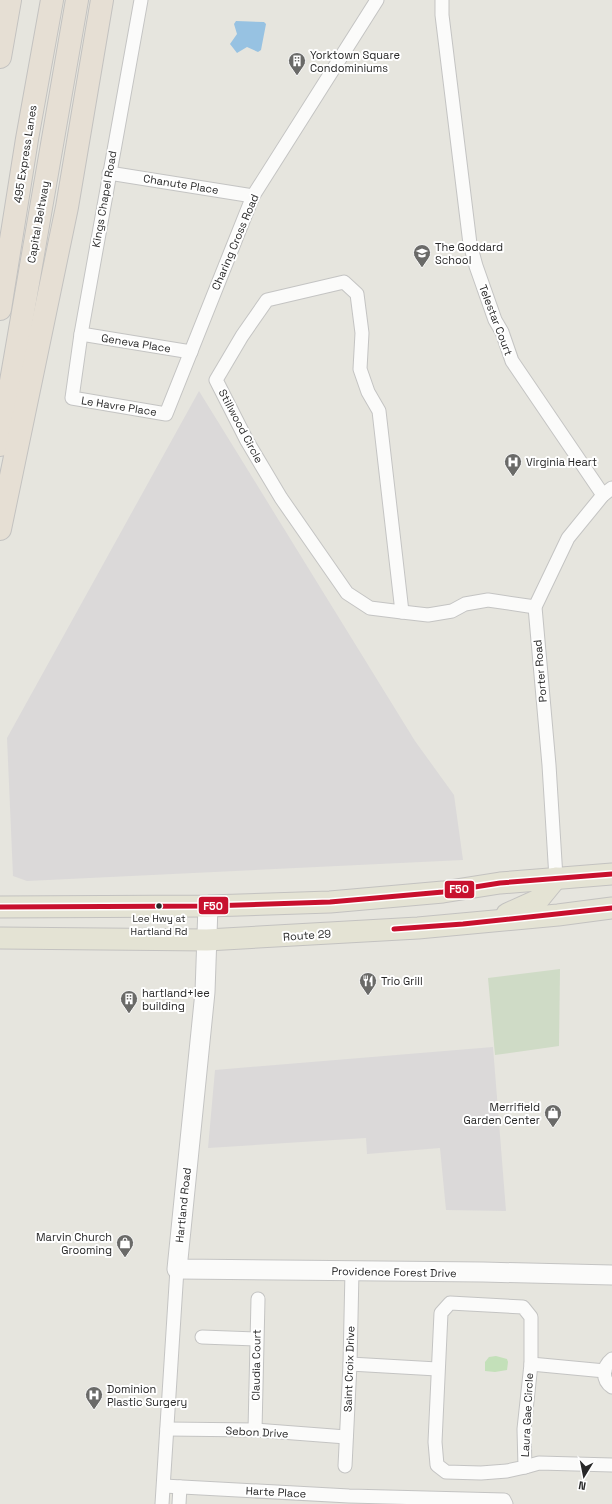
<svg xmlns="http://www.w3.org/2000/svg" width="612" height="1504" font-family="'Space Grotesk',sans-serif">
<rect width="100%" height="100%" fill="#e6e5de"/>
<!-- industrial -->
<g fill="#dbd9d9">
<polygon points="199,391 415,741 454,795 463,860 27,881 13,876 7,738"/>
<polygon points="493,1047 506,1211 446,1210 440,1148 367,1154 366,1138 208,1148 215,1070"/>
</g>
<!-- green -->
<polygon fill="#c3e0b9" points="496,1356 507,1359 508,1362 507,1370 495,1372 485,1371 485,1362 489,1357"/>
<!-- cemetery -->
<polygon fill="#cfdbc6" points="560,969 559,1046 495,1055 488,978"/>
<!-- water -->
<polygon fill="#97c2e2" points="236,21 264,22 266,24 261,50 258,52 247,47 237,53 230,44 237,34 234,24"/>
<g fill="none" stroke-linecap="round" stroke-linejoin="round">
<defs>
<g id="street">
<polyline points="141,0 81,334 72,398 166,414 253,196 377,0"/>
<polyline points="442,0 442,15 470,244 476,266 495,320 502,332 512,361 603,495"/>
<polyline points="109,173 253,196"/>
<polygon points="344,282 357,294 362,333 360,369 368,392 379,411 402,612 370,608 347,593 281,498 247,441 216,380 242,336 267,300"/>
<polyline points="81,334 191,352"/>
<polyline points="402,612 428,615 452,611 465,604 488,600 535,607"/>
<polyline points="556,878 549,765 535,607 568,538 603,495 612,488"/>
<polygon points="450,1303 523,1307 531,1317 531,1364 524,1429 525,1467 507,1471 481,1473 446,1472 437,1465 435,1442 441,1313"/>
<polyline points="202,1337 256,1339"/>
<path d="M 612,1359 C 602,1367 602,1380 612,1387"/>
<polyline points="350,1364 437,1369"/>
<polyline points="531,1364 605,1371"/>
<polyline points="167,1429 255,1430 346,1437"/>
<polyline points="255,1430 258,1299"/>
<polyline points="345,1466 350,1364 352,1271"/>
<polyline points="525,1467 539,1463 612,1465"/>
<polyline points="164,1486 349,1496 504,1500 506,1504"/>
<polyline points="162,1504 177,1269"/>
<polyline points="179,1504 180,1487"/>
</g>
<polyline id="secondary" points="208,906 205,992 177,1269 483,1272 612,1275"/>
<g id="primary">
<polyline points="0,907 208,906 330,902 443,892 500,883 612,874"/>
<polyline points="507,914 538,900 556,878"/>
<polyline points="0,938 207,940 418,928 558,915 612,908"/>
</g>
<g id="highway">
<polyline points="0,57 10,0"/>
<polyline points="0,309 27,139 52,0"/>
<polyline points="0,445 77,0"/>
<polyline points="0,529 67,207 102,0"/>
</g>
</defs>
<!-- street casing -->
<use href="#street" stroke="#c4c4c3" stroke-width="15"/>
<!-- secondary casing -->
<use href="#secondary" stroke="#c4c4c3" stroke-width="21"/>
<!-- primary casing -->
<use href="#primary" stroke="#c3c2c0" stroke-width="23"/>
<!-- highway casing -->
<use href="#highway" stroke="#c3c2c0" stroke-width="24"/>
<!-- street -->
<use href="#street" stroke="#fbfbfa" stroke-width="13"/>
<!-- secondary -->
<use href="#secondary" stroke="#fbfbfa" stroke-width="19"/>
<!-- primary -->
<use href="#primary" stroke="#e4e3d4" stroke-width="21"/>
<!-- highway -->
<use href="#highway" stroke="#e6dfd4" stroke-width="22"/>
<defs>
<g id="bus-1">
<polyline points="0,907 208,906 330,902 443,892 500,883 612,874"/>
<polyline points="394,929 463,924 612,908"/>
</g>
</defs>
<!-- bus-1 casing -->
<use href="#bus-1" stroke="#fff" stroke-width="8"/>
<!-- bus-1 -->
<use href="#bus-1" stroke="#c8102e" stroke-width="5"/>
</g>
<!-- icons -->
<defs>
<symbol id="building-pin" viewBox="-11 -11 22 30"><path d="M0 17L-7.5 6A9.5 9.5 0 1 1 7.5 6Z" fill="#6a6a68" stroke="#fff"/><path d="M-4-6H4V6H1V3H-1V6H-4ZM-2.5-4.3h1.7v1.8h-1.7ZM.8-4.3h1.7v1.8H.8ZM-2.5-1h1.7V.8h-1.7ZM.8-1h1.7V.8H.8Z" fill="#fff"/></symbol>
<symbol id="school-pin" viewBox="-11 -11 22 30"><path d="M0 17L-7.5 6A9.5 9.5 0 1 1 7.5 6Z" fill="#6a6a68" stroke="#fff"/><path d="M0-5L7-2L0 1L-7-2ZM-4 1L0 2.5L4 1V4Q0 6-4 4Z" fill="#fff"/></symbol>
<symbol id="hospital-pin" viewBox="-11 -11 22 30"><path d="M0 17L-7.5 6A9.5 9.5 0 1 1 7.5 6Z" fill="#6a6a68" stroke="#fff"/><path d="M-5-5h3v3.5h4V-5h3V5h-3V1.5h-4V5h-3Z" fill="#fff"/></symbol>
<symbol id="restaurant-pin" viewBox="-11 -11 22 30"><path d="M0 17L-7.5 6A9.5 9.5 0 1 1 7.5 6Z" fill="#6a6a68" stroke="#fff"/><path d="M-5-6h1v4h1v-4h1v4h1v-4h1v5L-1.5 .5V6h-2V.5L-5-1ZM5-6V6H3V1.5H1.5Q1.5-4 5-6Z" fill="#fff"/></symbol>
<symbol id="shop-pin" viewBox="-11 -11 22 30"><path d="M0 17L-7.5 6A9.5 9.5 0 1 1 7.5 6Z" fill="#6a6a68" stroke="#fff"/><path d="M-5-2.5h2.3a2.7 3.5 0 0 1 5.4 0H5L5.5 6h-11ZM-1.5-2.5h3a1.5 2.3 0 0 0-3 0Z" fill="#fff"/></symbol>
</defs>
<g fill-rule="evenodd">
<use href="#building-pin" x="287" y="51" width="20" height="27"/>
<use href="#school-pin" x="412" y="243" width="20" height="27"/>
<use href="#hospital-pin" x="503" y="452" width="20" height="27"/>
<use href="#restaurant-pin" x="358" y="971" width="20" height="27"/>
<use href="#building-pin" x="119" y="989" width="20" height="27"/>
<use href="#shop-pin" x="543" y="1103" width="20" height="27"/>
<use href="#shop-pin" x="115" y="1233" width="20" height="27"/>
<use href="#hospital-pin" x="84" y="1385" width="20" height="27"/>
</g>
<!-- markers -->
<circle fill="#282828" stroke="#fff" stroke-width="1.5" cx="159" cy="906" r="3.5"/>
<g text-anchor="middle" stroke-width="4" stroke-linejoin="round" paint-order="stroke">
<!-- bus labels -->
<g font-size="10" fill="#282828" stroke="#fff">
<text x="159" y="922">Lee Hwy at<tspan x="159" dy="13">Hartland Rd</tspan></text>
</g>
<!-- poi labels -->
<g font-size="11" fill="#282828" stroke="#fff" text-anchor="start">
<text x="310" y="59">Yorktown Square<tspan x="310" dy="13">Condominiums</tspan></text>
<text x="435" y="251">The Goddard<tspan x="435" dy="13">School</tspan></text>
<text x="526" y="466">Virginia Heart</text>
<text x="381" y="985">Trio Grill</text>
<text x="142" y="997">hartland+lee<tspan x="142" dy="13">building</tspan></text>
<text x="540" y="1111" text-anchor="end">Merrifield<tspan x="540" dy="13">Garden Center</tspan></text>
<text x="112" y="1241" text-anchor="end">Marvin Church<tspan x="112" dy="13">Grooming</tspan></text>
<text x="107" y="1393">Dominion<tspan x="107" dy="13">Plastic Surgery</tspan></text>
</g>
<!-- street labels -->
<g font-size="11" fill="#282828" stroke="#fff">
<text transform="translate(25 154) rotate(-81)" y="4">495 Express Lanes</text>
<text transform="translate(181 184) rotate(9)" y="4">Chanute Place</text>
<text transform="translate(104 199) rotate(-80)" y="4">Kings Chapel Road</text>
<text transform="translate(38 222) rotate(-80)" y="4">Capital Beltway</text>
<text transform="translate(235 242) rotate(-67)" y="4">Charing Cross Road</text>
<text transform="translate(496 320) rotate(69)" y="4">Telestar Court</text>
<text transform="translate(136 343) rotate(9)" y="4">Geneva Place</text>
<text transform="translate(119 406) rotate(9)" y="4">Le Havre Place</text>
<text transform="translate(241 426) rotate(62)" y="4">Stillwood Circle</text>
<text transform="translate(540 671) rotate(-95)" y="4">Porter Road</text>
<text transform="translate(307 935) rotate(-4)" y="4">Route 29</text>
<text transform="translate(183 1205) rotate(-84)" y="4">Hartland Road</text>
<text transform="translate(394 1272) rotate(1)" y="4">Providence Forest Drive</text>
<text transform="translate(256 1365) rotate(-89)" y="4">Claudia Court</text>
<text transform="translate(349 1369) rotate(-88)" y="4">Saint Croix Drive</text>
<text transform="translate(527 1415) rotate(-87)" y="4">Laura Gae Circle</text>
<text transform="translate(257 1432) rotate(3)" y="4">Sebon Drive</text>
<text transform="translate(276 1492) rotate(3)" y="4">Harte Place</text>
</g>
</g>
<g stroke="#fff" stroke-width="1.5">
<rect x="444" y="880" width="31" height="19" rx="4" fill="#c8102e"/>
<rect x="198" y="896" width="31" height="19" rx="4" fill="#c8102e"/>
</g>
<g font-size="11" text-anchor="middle" font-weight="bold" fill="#fff">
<text x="459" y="893">F50</text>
<text x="213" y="910">F50</text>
</g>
<!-- north arrow -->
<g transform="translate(584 1476) rotate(190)" stroke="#ffffff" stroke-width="3" paint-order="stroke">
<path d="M0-3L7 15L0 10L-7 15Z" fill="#282828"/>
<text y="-6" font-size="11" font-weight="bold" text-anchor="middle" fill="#282828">N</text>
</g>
</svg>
